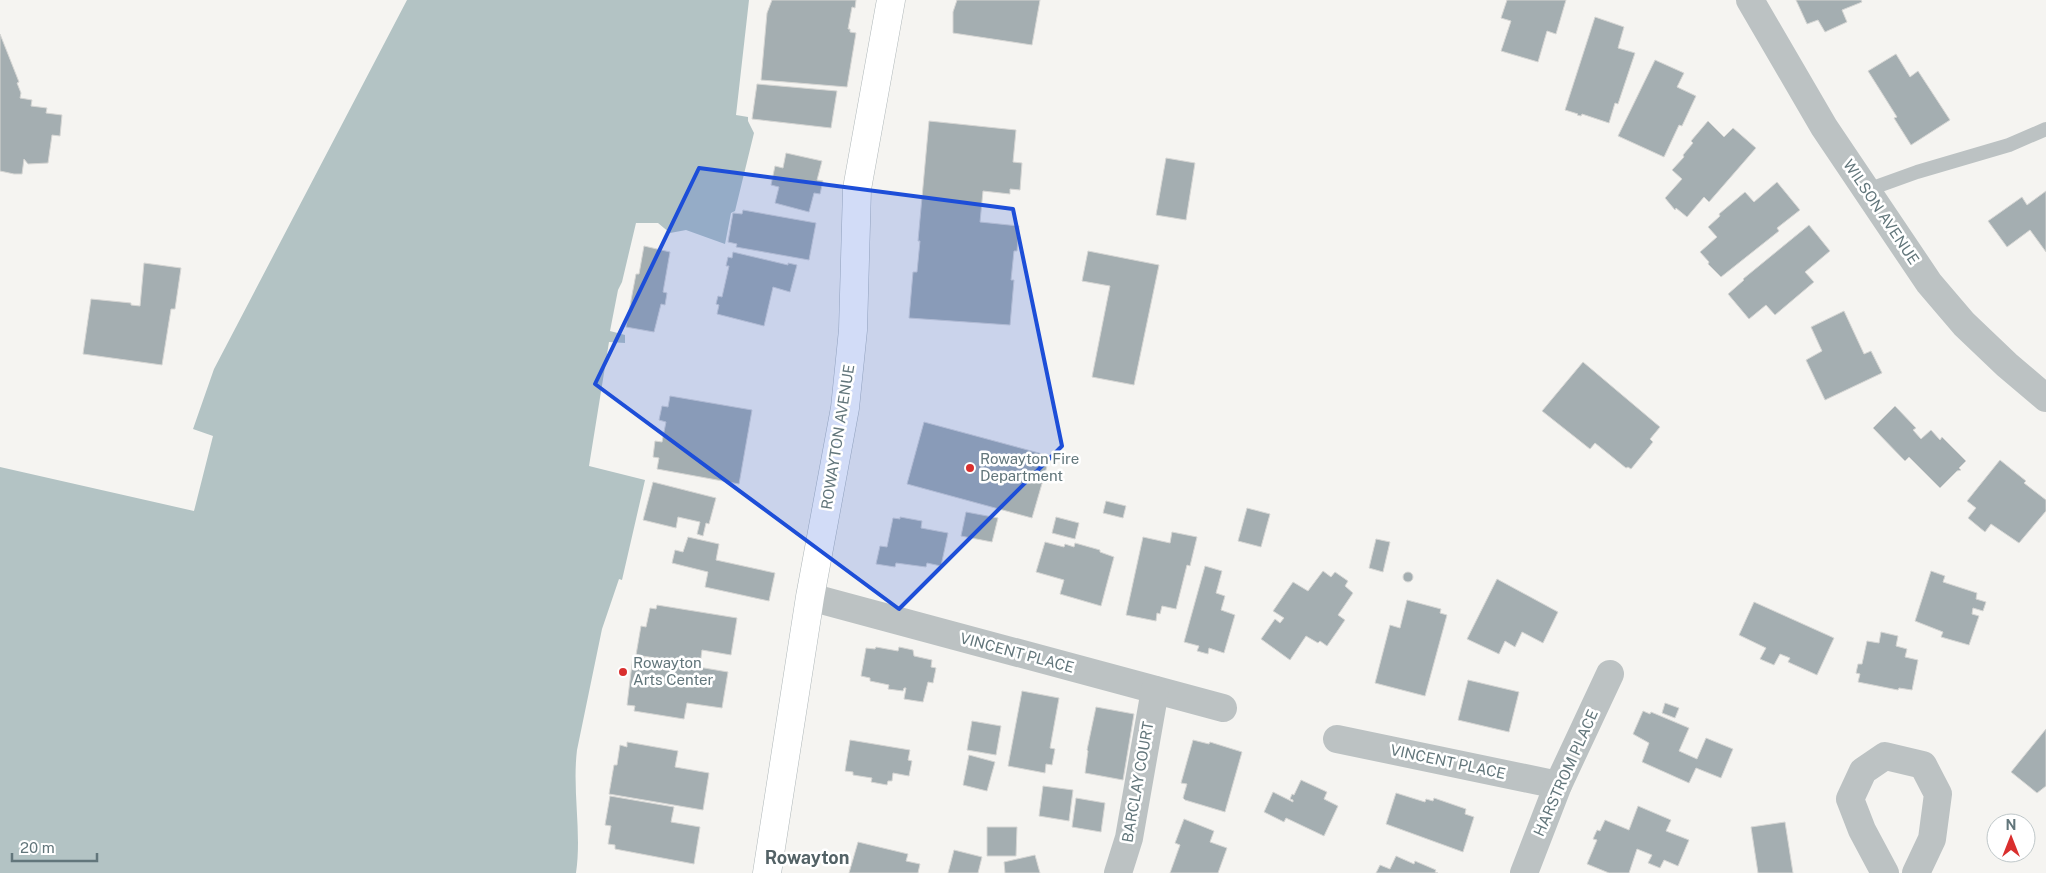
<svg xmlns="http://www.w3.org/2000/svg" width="2046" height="873" font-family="'Public Sans',sans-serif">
<rect width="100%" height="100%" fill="#f5f4f1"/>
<!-- water -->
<path fill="#b3c3c4" d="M 407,0 L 749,0 L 736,115 L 748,117 L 748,121 L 754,133 L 735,211 L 731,213 L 725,244 L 686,230 L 670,233 L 658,223 L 636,223 L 622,282 L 618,290 L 610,331 L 625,335 L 625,343 L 609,342 L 589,466 L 645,480 L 622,580 L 619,579 L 602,629 L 577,750 C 572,791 582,832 576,873 L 0,873 L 0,467 L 194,511 L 213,436 L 193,429 L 214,369 Z"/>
<!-- building -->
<g fill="#a4aeb1" stroke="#d6d6d4">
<polygon points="772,0 856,0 855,8 852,7 848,29 850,29 850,32 856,33 847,87 761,80 767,13"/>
<polygon points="957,0 1040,0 1032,45 953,33 953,12"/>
<polygon points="1507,0 1566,0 1556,34 1547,31 1538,62 1501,51 1511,21 1501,18"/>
<polygon points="1796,0 1861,0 1862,2 1842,10 1847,22 1825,32 1818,20 1807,24"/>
<polygon points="1595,17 1624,27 1618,48 1635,53 1618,104 1615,103 1609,123 1582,114 1581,116 1577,115 1578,114 1565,110"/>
<polygon points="0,34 19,82 17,83 21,93 20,98 32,100 31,106 47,108 46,113 62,115 60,136 52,135 48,163 28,164 24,159 22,174 14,174 0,171"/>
<polygon points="1896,54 1910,77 1918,71 1950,120 1911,145 1894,118 1897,117 1868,71"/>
<polygon points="1655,60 1684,73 1677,87 1696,96 1682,126 1679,125 1664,157 1618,136"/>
<polygon points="757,84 837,91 831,128 752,119"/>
<polygon points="929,121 1016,130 1013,162 1022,163 1020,190 1010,189 1010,194 983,191 980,222 1019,226 1017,251 1014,251 1011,280 1014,280 1010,325 909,318 913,272 917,272 920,241 918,241"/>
<polygon points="1708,121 1724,137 1733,128 1756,148 1709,202 1704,197 1687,217 1676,208 1675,210 1665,198 1682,179 1672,170 1684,157 1683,155 1693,143 1691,141"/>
<polygon points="786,153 822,161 817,180 823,181 820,194 814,193 809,212 775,203 779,187 771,185 775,166 783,168"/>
<polygon points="1166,158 1195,163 1186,220 1156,215"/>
<polygon points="1777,182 1800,210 1777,228 1779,231 1721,277 1708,264 1709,262 1700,252 1717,237 1708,227 1720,216 1719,214 1745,192 1754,202"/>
<polygon points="2046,191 2046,252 2030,230 2007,247 1988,221 2022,197 2027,205"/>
<polygon points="743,210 816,223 809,260 736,247 737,244 728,242 733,213 742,214"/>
<polygon points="1809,225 1830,251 1805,272 1814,282 1775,315 1766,305 1749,319 1728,294 1744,280 1743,279"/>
<polygon points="644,246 670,252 663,292 667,293 665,305 661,304 654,332 626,327 636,274 639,274"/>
<polygon points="1088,251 1159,265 1134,385 1092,377 1110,286 1082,281"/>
<polygon points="733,252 788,265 788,263 797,265 790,292 773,287 764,326 717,314 719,305 716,304 718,296 722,297 729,266 726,266 728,257 732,258"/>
<polygon points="144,263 181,268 175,309 171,309 162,365 83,354 91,299 131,303 131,305 140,306"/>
<polygon points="1844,311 1864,354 1871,351 1882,373 1825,400 1806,360 1822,351 1811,327"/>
<polygon points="1583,362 1660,427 1650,439 1653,442 1631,469 1628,467 1626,468 1595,443 1590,449 1542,411"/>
<polygon points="670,396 752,410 739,484 657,469 659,458 653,457 655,441 662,442 666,422 659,420 662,406 668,407"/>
<polygon points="1895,406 1916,428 1913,430 1921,439 1931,430 1940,440 1942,437 1966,461 1959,468 1961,470 1957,471 1940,488 1909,457 1905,461 1873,428"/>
<polygon points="924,422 1050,456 1032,518 907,484"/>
<polygon points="2000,460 2026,481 2024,483 2046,500 2046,511 2019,543 1991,524 1985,532 1968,518 1976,508 1967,501"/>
<polygon points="653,482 716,498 709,524 706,523 703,536 697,534 700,522 678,517 676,528 643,520"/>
<polygon points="1106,501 1126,506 1123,518 1103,513"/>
<polygon points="1247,508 1270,514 1261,547 1238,541"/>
<polygon points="966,512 998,518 992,542 961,536"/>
<polygon points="900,517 922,521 921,528 948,533 941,566 927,563 926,567 896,563 895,567 876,564 880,546 887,547 893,518 900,519"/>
<polygon points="1056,517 1079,523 1075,539 1052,533"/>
<polygon points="1172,532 1197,537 1190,566 1187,565 1176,609 1162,606 1160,614 1157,613 1156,621 1126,615 1143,537 1170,543"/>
<polygon points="688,537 719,544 716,560 775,573 769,601 705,587 708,572 672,563 675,550 683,552"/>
<polygon points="1376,539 1390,542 1383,572 1369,568"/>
<polygon points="1045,542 1064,547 1065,544 1074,547 1075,543 1100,550 1100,552 1114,557 1101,606 1060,594 1064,580 1036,572"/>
<polygon points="1205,566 1222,571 1216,593 1225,596 1221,610 1235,615 1224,653 1209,648 1208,654 1197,651 1199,646 1184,642"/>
<polygon points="1323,571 1331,577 1335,572 1348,581 1345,586 1353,593 1338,615 1345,620 1327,646 1320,641 1318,643 1306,636 1290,660 1261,639 1275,619 1280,623 1284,618 1273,611 1293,582 1308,591"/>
<polygon points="1931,571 1945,576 1943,582 1977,593 1976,599 1986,602 1983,611 1973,608 1972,614 1979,616 1969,645 1941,637 1943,632 1915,621"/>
<circle cx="1408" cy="577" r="5"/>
<polygon points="1497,579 1558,612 1543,643 1522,632 1515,647 1505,641 1499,654 1467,639"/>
<polygon points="1407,600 1441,609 1440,613 1447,615 1425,696 1375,683 1390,625 1400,628"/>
<polygon points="1754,602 1834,638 1817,675 1788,662 1790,658 1780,654 1774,665 1760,659 1766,648 1739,635"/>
<polygon points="657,605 737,618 731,655 702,650 700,665 636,655 641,626 646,627 650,608 656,609"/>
<polygon points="1881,632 1898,636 1896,646 1907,649 1905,657 1918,660 1912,690 1899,688 1898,690 1858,682 1860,674 1856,673 1858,664 1862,664 1867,641 1879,643"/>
<polygon points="876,647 898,651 899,647 913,650 914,656 932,660 931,667 936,668 933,683 928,682 923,702 904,699 906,688 904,688 903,691 888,689 889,685 870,681 870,678 861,676 866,648 875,649"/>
<polygon points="633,656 728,672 722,708 687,703 684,719 634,711 635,706 627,705"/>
<polygon points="1468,680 1519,692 1509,732 1458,720"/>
<polygon points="1022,691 1059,698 1050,748 1055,749 1052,765 1046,764 1045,773 1008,766"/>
<polygon points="1665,703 1679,708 1675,718 1662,713"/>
<polygon points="1096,707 1134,714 1123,780 1085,773 1088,751 1087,750"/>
<polygon points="1643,711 1650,714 1651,712 1689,728 1679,751 1697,759 1706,738 1733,749 1721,778 1696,768 1689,783 1642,762 1649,743 1633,734"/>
<polygon points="972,721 1001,726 996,755 967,750"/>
<polygon points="2046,729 2046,786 2037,793 2011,772"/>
<polygon points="850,740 910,750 908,760 912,761 909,776 893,773 892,781 888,781 887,785 871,782 872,778 853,775 853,772 845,771"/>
<polygon points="1193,740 1209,744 1210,742 1242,752 1225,812 1185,800 1183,798 1187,784 1181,783"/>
<polygon points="627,742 678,751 675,767 709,773 703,810 609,794 614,765 617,765 620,745 627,747"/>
<polygon points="969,755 995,762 987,791 963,785"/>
<polygon points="1301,780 1327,792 1324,799 1338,806 1324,836 1286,818 1284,822 1264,812 1273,792 1293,802 1293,800 1290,799 1292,794 1294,795"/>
<polygon points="1043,786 1073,790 1069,821 1039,816"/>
<polygon points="1396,793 1425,802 1426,799 1433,801 1434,798 1466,809 1465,814 1474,817 1463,852 1386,824"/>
<polygon points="610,796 674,807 671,822 700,827 694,864 615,849 615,845 608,844 611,826 605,825"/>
<polygon points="1076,798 1105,803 1101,832 1072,827"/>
<polygon points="1638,806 1671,820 1666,831 1689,840 1678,866 1664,860 1660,868 1648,863 1652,855 1637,849 1629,873 1609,873 1587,864 1597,840 1593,839 1597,830 1600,831 1605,820 1629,830"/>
<polygon points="1184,819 1214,831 1210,842 1227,848 1218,873 1170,873 1180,845 1175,843"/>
<polygon points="1785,822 1793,873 1758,873 1751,827"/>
<polygon points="987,827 1017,827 1016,856 987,856"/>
<polygon points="858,842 908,854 906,861 920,864 918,873 849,873"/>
<polygon points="954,850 982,857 978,873 948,873"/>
<polygon points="1035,855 1040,873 1005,873 1004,862"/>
<polygon points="1396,856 1414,864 1415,861 1436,870 1435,872 1438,873 1376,873 1380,865 1390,869"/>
</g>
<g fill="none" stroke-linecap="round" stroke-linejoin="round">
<defs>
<polyline id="secondary" points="767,873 810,597 845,408 853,330 857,189 891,0"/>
</defs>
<!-- secondary casing -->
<use href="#secondary" stroke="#aeb6b8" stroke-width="29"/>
<!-- service -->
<polyline stroke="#bcc2c3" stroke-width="14" points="1867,190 1917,172 2009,145 2046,129"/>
<!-- minor -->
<g stroke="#bcc2c3" stroke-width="28">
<polyline points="1750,0 1824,127 1929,283 1964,324 2007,365 2046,398"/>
<polyline points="810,597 1223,708"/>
<polyline points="1337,739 1558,785"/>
<polyline points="1118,873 1129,838 1155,690"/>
<polyline points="1524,873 1558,785 1610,674"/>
<polyline points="1885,873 1862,830 1850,799 1863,771 1885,756 1923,765 1938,794 1932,839 1916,873"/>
</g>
<!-- secondary -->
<use href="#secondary" stroke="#fff" stroke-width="28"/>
</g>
<!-- marked area -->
<path fill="#1d4ed8" fill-opacity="0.2" stroke="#1d4ed8" stroke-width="4" stroke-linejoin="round" d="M 699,168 L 1013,209 L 1062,446 L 899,609 L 595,384 Z"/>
<!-- markers -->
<g fill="#d92f2e" stroke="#fff" stroke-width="2">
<circle cx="970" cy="468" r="5"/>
<circle cx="623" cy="672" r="5"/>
</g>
<g text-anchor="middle" stroke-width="5" stroke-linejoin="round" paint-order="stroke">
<!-- street labels -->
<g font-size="15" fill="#62767b" stroke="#fff">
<text transform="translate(1881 212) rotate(56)" y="5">WILSON AVENUE</text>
<text transform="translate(838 437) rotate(-81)" y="5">ROWAYTON AVENUE</text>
<text transform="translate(1017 653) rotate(15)" y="5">VINCENT PLACE</text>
<text transform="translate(1448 762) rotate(12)" y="5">VINCENT PLACE</text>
<text transform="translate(1566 773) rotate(-66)" y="5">HARSTROM PLACE</text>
<text transform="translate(1138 782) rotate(-80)" y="5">BARCLAY COURT</text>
</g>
<!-- poi labels -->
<g font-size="15" fill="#62767b" stroke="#fff" text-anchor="start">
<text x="980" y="464">Rowayton Fire<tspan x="980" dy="17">Department</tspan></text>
<text x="633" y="668">Rowayton<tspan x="633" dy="17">Arts Center</tspan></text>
</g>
<!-- quarter labels -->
<g font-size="18" font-weight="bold" fill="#536266" stroke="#fff">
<text x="807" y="864">Rowayton</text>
</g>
</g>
<!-- north arrow -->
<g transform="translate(2011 838)"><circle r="24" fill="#ffffff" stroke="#c0c8ca"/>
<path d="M0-4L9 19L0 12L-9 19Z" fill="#d92f2e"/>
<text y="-8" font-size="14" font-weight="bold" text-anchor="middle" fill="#62767b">N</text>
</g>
<!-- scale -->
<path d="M12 853v8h85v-8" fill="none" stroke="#62767b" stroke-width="2.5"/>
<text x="20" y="853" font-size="15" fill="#62767b" stroke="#ffffff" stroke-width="4" paint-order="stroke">20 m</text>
</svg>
